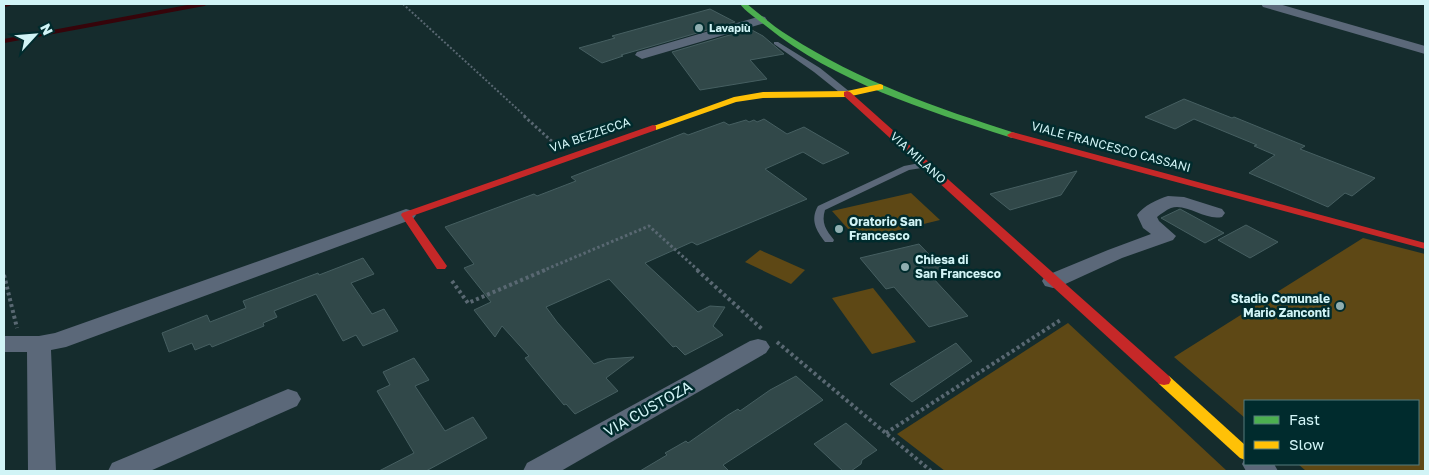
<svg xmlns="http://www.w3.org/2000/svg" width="1429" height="475" font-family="'Golos Text',sans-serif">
<rect width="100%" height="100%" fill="#152c2d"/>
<!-- green -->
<g fill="#5e4815">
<polygon points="911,193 940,220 858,240 832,211"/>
<polygon points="1363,238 1425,254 1425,471 1306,471 1298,464 1418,464 1418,401 1245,401 1245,418 1174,357"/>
<polygon points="760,250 805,270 791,284 745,262"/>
<polygon points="873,288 916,342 872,354 832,298"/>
<polygon points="1068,323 1227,471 945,471 897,434"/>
</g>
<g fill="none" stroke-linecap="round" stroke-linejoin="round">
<!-- stream -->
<g stroke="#36040a" stroke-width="4">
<polyline points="4,5 9,4"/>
<polyline points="4,41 204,4"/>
</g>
</g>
<!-- building -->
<g fill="#314849" stroke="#465f61">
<polygon points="710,9 735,22 621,55 623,56 602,63 579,48 615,38 612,36"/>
<polygon points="750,29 763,36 784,54 750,60 767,79 700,90 672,52"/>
<polygon points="1184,99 1232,118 1234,117 1305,146 1300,149 1375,178 1352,196 1345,193 1328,207 1249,173 1275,155 1254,146 1257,145 1194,119 1175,129 1145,117"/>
<polygon points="764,119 787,134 804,127 849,153 823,164 803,152 765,169 807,199 697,245 692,242 645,263 698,312 710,306 725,307 713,326 723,335 685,355 676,346 673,347 609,279 546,307 557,322 594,364 607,359 634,357 606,378 618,391 575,414 566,404 564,405 543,380 525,358 529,356 502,326 495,337 474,310 491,302 464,268 474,264 445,227 534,194 537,196 576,181 571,177 684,133 688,135 724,122 729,125 746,120 749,122 754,120 757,122"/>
<polygon points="1077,171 1061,195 1010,210 990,194"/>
<polygon points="1180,209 1224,233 1205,243 1161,218"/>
<polygon points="1246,225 1278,242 1250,258 1218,240"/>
<polygon points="919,244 947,273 932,277 968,316 929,327 894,287 886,289 860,258"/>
<polygon points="363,258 374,274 351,283 372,314 384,309 398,331 363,346 356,335 343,341 316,294 274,311 277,317 263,323 264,326 212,347 210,344 195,350 192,343 169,352 162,333 207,315 210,322 246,308 243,301 318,273 319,275"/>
<polygon points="956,343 972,361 912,402 890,384"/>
<polygon points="414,358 429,380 415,386 445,431 473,417 487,438 426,471 379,471 414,453 377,391 390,385 383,372"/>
<polygon points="796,376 823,400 723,465 729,471 640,471 667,455 665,453 686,441 688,443 728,415 738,409 740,411 770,390"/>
<polygon points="846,423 877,450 862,460 861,464 851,471 843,471 814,444"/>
</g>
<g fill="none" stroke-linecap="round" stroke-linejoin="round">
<!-- path-far2 -->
<polyline stroke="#596872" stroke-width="2" stroke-dasharray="2 2" stroke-linecap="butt" points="403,4 526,117"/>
<!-- path-far1 -->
<g stroke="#596872" stroke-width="3" stroke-dasharray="2.5 2.5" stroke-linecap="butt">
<polyline points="524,116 557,146"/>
<polyline points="542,271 649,226 699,271"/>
</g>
<!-- path -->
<g stroke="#596872" stroke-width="4" stroke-dasharray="3 3" stroke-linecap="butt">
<polyline points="697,270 763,330"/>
<polyline points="4,275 17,328"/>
<polyline points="452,281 468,303 545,270"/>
<polyline points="777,342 931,471"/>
<polyline points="886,433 1062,319"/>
</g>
<!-- lane -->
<g fill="#5b6879" fill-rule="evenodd">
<polygon points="774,42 778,42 820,68 850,92 850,96 844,96 814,72 774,44"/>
<path d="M 925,162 L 928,163 L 929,165 L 928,167 L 909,170 L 825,210 C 821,223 826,230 834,240 L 833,242 L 825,242 C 816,230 810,220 818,206 L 904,166 Z"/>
</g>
<!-- street -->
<g fill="#5b6879" fill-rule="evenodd">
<polygon points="1261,4 1279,4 1425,46 1425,54 1263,7"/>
<polygon points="761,16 765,17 767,20 765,23 642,59 635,55 637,52"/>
<path d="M 1168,196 L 1184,197 L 1222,209 L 1225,213 L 1222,217 C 1205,221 1187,203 1171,208 C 1166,210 1161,214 1157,217 L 1159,221 L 1176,236 L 1173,240 L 1122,258 L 1061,286 L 1053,288 L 1045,286 L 1042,281 L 1045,276 L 1108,250 L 1151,234 L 1143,228 L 1137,215 C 1143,206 1158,199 1168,196 Z"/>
<polygon points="406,209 413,211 416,215 413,219 66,347 51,350 56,471 28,471 27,352 4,352 4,336 39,336 55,333"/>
<polygon points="758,339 766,341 770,347 766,353 561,471 523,471 527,463 750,341"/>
<polygon points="288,389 297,392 301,399 297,406 150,471 108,471 112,463"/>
<polygon points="1245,458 1245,464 1274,464 1278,471 1246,471 1242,464"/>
</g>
<!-- fast -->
<path fill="#4caf50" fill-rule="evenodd" d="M 740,4 L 747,4 C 761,15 774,27 789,36 C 859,81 937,108 1015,133 L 1017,135 L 1012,138 L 1009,137 C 925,110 835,82 766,26 C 757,19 746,12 740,4 Z"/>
<!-- slow -->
<g fill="#ffc107" fill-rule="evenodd">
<polygon points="880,84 883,85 883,89 847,97 763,98 736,102 656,130 650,130 648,128 734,97 763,92 847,91"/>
<polygon points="1164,375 1169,376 1245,445 1245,460 1240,458 1159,384 1157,380 1159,376"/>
</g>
<!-- jam -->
<g fill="#c62828" fill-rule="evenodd">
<polygon points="847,91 850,92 1169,376 1171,380 1169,384 1164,385 1159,384 844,96 844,92"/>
<polygon points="653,125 656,126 656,130 412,216 447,266 445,269 437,269 401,215 402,213"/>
<polygon points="1012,132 1425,243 1425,249 1009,137 1007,135"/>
</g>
</g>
<!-- markers -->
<g fill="#8faeb0" stroke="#002b2d" stroke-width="2">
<circle cx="699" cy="28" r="5"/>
<circle cx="839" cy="229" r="5"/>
<circle cx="905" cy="267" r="5"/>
<circle cx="1340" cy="306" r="5"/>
</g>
<g text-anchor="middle" stroke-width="5" stroke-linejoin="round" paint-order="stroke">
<!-- far-poi labels -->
<g font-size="11" font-weight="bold" fill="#d1f4f6" stroke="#002b2d" text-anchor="start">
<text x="709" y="32">Lavapiù</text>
</g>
<!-- street labels -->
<g font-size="12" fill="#d1f4f6" stroke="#002b2d">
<text transform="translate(590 135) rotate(-19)" y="4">VIA BEZZECCA</text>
<text transform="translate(1111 147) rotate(15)" y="4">VIALE FRANCESCO CASSANI</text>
<text transform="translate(918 158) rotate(42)" y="4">VIA MILANO</text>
</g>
<!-- poi labels -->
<g font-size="12" font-weight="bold" fill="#d1f4f6" stroke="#002b2d" text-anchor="start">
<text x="849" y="226">Oratorio San<tspan x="849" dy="14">Francesco</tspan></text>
<text x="915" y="264">Chiesa di<tspan x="915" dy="14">San Francesco</tspan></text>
<text x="1330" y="303" text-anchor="end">Stadio Comunale<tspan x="1330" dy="14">Mario Zanconti</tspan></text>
</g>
<!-- near-street labels -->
<g font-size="15" fill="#d1f4f6" stroke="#002b2d">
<text transform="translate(648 409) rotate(-29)" y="5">VIA CUSTOZA</text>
</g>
</g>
<!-- border -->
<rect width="1429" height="475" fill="none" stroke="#d1f4f6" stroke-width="10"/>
<!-- legend -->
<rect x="1244" y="400" width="175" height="65" fill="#002b2d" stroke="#547b7d"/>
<rect x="1254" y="416" width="25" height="8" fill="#4caf50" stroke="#547b7d"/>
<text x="1289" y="425" font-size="15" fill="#d1f4f6">Fast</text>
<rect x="1254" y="441" width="25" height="8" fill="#ffc107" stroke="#547b7d"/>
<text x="1289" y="450" font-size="15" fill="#d1f4f6">Slow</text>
<!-- north arrow -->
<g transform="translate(35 35) rotate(64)" stroke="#002b2d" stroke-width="4" paint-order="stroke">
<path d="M0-4L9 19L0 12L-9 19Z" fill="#d1f4f6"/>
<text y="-8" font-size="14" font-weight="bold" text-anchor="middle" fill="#d1f4f6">N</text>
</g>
</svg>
